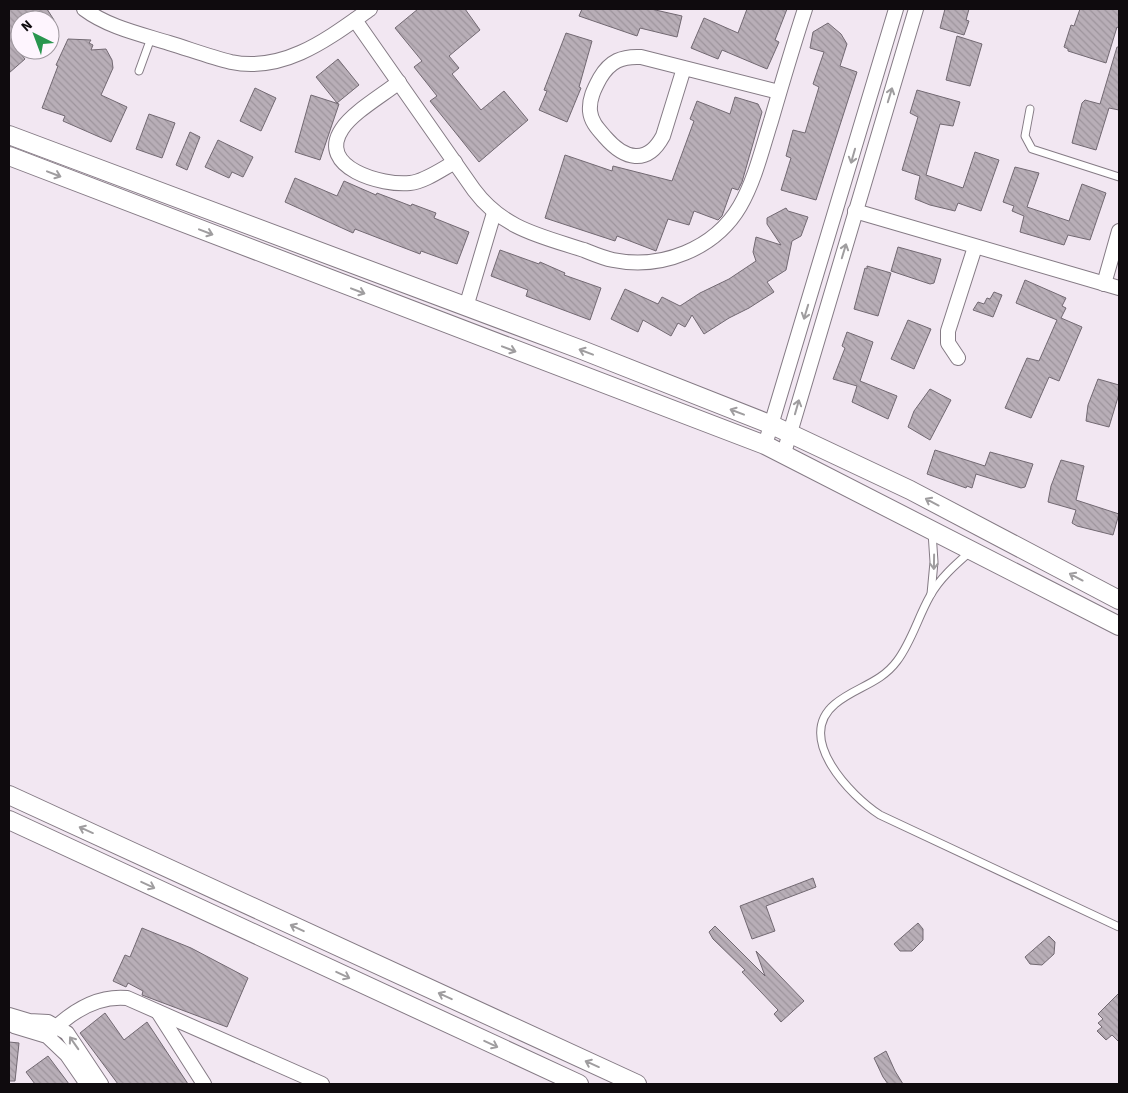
<svg xmlns="http://www.w3.org/2000/svg" width="1128" height="1093" font-family="'Source Sans 3',sans-serif">
<defs>
<pattern id="building-back-hatch" width="6" height="6" patternUnits="userSpaceOnUse" patternTransform="scale(1.25)"><rect width="6" height="6" fill="#b8aeb7"/><path d="M-1 5l2 2M0 0l6 6M5-1l2 2" fill="none" stroke="#9d949c"/></pattern>
</defs>
<rect width="100%" height="100%" fill="#f2e7f2"/>
<!-- building -->
<g fill="url(#building-back-hatch)" stroke="#726972">
<polygon points="9,9 47,9 54,20 20,20 20,53 25,59 9,73"/>
<polygon points="418,9 465,9 480,30 449,56 459,68 452,74 481,110 504,91 528,120 479,162 430,101 437,96 414,67 422,61 395,28"/>
<polygon points="582,9 651,9 682,16 677,37 640,28 637,36 579,16"/>
<polygon points="747,9 787,9 775,40 779,42 767,69 722,50 718,59 691,48 704,18 738,33"/>
<polygon points="945,9 969,9 966,20 969,21 964,35 940,28"/>
<polygon points="1080,9 1119,9 1119,28 1117,27 1106,63 1068,51 1068,49 1064,47 1071,25 1074,26"/>
<polygon points="828,23 841,34 847,44 840,66 857,72 816,200 781,190 791,158 786,156 793,130 805,133 819,87 813,84 824,52 810,48 813,32"/>
<polygon points="566,33 592,41 579,87 581,88 567,122 539,110 547,91 544,90"/>
<polygon points="957,36 982,44 970,86 946,80"/>
<polygon points="68,39 91,40 89,43 93,45 91,50 106,49 112,60 113,68 101,95 127,107 111,142 63,121 65,116 42,108 58,66 56,65"/>
<polygon points="1117,47 1119,47 1119,110 1109,108 1096,150 1072,143 1082,103 1085,100 1100,104"/>
<polygon points="338,59 359,85 337,103 316,77"/>
<polygon points="255,88 276,98 261,131 240,121"/>
<polygon points="917,90 960,102 953,126 940,124 926,175 963,188 975,152 999,160 981,211 958,203 955,211 930,205 915,199 920,176 902,170 918,117 910,113"/>
<polygon points="311,95 339,104 320,160 295,152"/>
<polygon points="735,97 758,104 762,112 742,182 738,190 732,188 722,216 718,220 694,211 689,225 668,219 656,251 617,236 615,241 545,218 565,155 612,171 613,166 672,181 694,121 690,119 697,101 730,114"/>
<polygon points="149,114 175,123 162,158 136,149"/>
<polygon points="190,132 200,137 187,170 176,165"/>
<polygon points="218,140 253,157 243,177 232,172 229,178 205,167"/>
<polygon points="1015,167 1039,173 1027,207 1069,221 1082,184 1106,193 1090,240 1068,235 1064,245 1020,232 1024,216 1012,211 1014,206 1003,202"/>
<polygon points="295,178 337,196 344,181 376,195 377,193 411,206 412,204 436,213 434,218 469,232 457,264 421,251 420,254 355,229 353,233 285,202"/>
<polygon points="786,208 788,211 808,217 801,236 792,241 786,270 767,282 774,292 749,308 729,318 704,334 692,315 685,327 678,323 671,336 643,320 638,332 611,319 625,289 658,304 662,297 680,306 700,293 729,279 756,261 753,252 756,237 781,245 767,224 767,218"/>
<polygon points="898,247 941,259 934,283 930,284 891,271"/>
<polygon points="500,250 539,264 540,262 565,273 564,275 601,288 590,320 526,296 528,290 491,276"/>
<polygon points="867,266 891,273 878,316 854,309 865,268 867,269"/>
<polygon points="1025,280 1066,298 1062,306 1066,308 1061,318 1082,327 1059,381 1049,377 1031,418 1005,408 1027,358 1039,361 1057,320 1016,303"/>
<polygon points="994,292 1002,295 993,317 973,310 978,302 984,304 987,298 990,299"/>
<polygon points="908,320 931,329 914,369 891,359"/>
<polygon points="847,332 873,342 860,381 897,396 888,419 852,402 857,386 833,379 845,348 842,346"/>
<polygon points="1098,379 1119,385 1119,394 1109,427 1086,421 1088,405"/>
<polygon points="930,389 951,400 930,440 908,427 914,411"/>
<polygon points="935,450 985,466 990,452 1033,464 1025,487 1021,488 976,474 972,488 967,486 966,488 927,474"/>
<polygon points="1061,460 1084,466 1076,500 1119,514 1113,535 1077,526 1072,523 1076,510 1048,502 1051,486"/>
<polygon points="813,878 816,887 766,906 775,931 752,939 740,906"/>
<polygon points="918,923 923,929 923,940 912,951 900,951 894,944"/>
<polygon points="715,926 765,976 756,951 804,1001 781,1022 774,1014 778,1010 742,972 745,970 713,939 709,932"/>
<polygon points="142,928 191,948 248,978 227,1027 142,995 143,991 128,983 126,987 113,981 125,955 130,957"/>
<polygon points="1049,936 1055,942 1054,954 1042,965 1030,964 1025,957"/>
<polygon points="1119,993 1119,1042 1112,1035 1106,1040 1097,1031 1102,1027 1098,1023 1103,1019 1098,1014"/>
<polygon points="105,1013 124,1040 147,1022 188,1084 118,1084 80,1033"/>
<polygon points="9,1042 19,1043 15,1081 9,1081"/>
<polygon points="886,1051 895,1071 903,1084 888,1084 883,1077 874,1058"/>
<polygon points="48,1056 69,1084 35,1084 26,1072"/>
</g>
<g fill="none" stroke-linecap="round" stroke-linejoin="round">
<defs>
<g id="service">
<polyline points="139,71 151,38"/>
<polyline points="1030,109 1025,136 1032,149 1119,177"/>
<path d="M 971,551 C 956,564 939,579 930,596 C 918,617 912,641 897,661 C 880,684 855,687 835,704 C 794,738 851,796 880,815 L 1119,927"/>
<polyline points="931,594 934,562 932,532"/>
</g>
<g id="minor">
<path d="M 84,9 C 108,27 140,34 169,43 C 189,49 210,57 231,62 C 285,73 329,38 370,9"/>
<path d="M 355,20 L 474,190 C 503,229 541,236 584,250 C 594,254 603,258 613,260 C 661,270 715,249 740,206 C 755,180 762,149 771,121 C 782,83 793,46 805,9"/>
<path d="M 684,68 L 663,136 C 647,166 624,159 605,137 C 598,129 591,122 590,111 C 589,99 594,89 600,78 C 610,61 622,56 641,57 L 779,92"/>
<path d="M 399,82 C 383,95 353,112 342,129 C 316,168 383,186 410,183 C 424,182 442,169 455,162"/>
<polyline points="855,211 1119,288"/>
<polyline points="1104,284 1119,231"/>
<polyline points="466,307 494,213"/>
<polyline points="958,358 948,343 948,331 975,247"/>
<polyline points="765,445 896,9"/>
<polyline points="784,453 916,9"/>
<polyline points="158,1012 204,1084"/>
<polyline points="9,1015 29,1021 48,1022 67,1033 101,1084"/>
<polyline points="14,1026 47,1036 67,1055 87,1084"/>
<path d="M 47,1036 C 68,1014 96,995 127,998 L 322,1084"/>
</g>
<g id="tertiary">
<polyline points="9,135 582,350 772,425 910,490 1119,600"/>
<polyline points="9,156 765,445 1119,626"/>
<polyline points="9,795 637,1084"/>
<polyline points="9,820 579,1084"/>
</g>
</defs>
<!-- service casing -->
<use href="#service" stroke="#857b85" stroke-width="9"/>
<!-- minor casing -->
<use href="#minor" stroke="#857b85" stroke-width="16"/>
<!-- tertiary casing -->
<use href="#tertiary" stroke="#857b85" stroke-width="20"/>
<!-- service -->
<use href="#service" stroke="#fff" stroke-width="7"/>
<!-- minor -->
<use href="#minor" stroke="#fff" stroke-width="14"/>
<!-- tertiary -->
<use href="#tertiary" stroke="#fff" stroke-width="18"/>
</g>
<!-- one-way arrows -->
<defs><path id="oneway-shaft" d="M-6 0H5M1.5-3L5.5 0L1.5 3" fill="none" stroke-width="1.6" stroke-linecap="round" stroke-linejoin="round" transform="scale(1.25)"/></defs>
<g stroke="#9f9d9f">
<use href="#oneway-shaft" transform="translate(890 95) rotate(-73)"/>
<use href="#oneway-shaft" transform="translate(853 156) rotate(106)"/>
<use href="#oneway-shaft" transform="translate(54 174) rotate(21)"/>
<use href="#oneway-shaft" transform="translate(206 232) rotate(21)"/>
<use href="#oneway-shaft" transform="translate(844 251) rotate(-73)"/>
<use href="#oneway-shaft" transform="translate(358 291) rotate(21)"/>
<use href="#oneway-shaft" transform="translate(806 312) rotate(107)"/>
<use href="#oneway-shaft" transform="translate(509 349) rotate(21)"/>
<use href="#oneway-shaft" transform="translate(586 352) rotate(-159)"/>
<use href="#oneway-shaft" transform="translate(797 407) rotate(-74)"/>
<use href="#oneway-shaft" transform="translate(737 412) rotate(-159)"/>
<use href="#oneway-shaft" transform="translate(932 502) rotate(-152)"/>
<use href="#oneway-shaft" transform="translate(934 562) rotate(91)"/>
<use href="#oneway-shaft" transform="translate(1076 577) rotate(-152)"/>
<use href="#oneway-shaft" transform="translate(86 830) rotate(-156)"/>
<use href="#oneway-shaft" transform="translate(148 885) rotate(25)"/>
<use href="#oneway-shaft" transform="translate(297 928) rotate(-155)"/>
<use href="#oneway-shaft" transform="translate(343 975) rotate(25)"/>
<use href="#oneway-shaft" transform="translate(445 996) rotate(-155)"/>
<use href="#oneway-shaft" transform="translate(74 1043) rotate(-125)"/>
<use href="#oneway-shaft" transform="translate(491 1044) rotate(25)"/>
<use href="#oneway-shaft" transform="translate(592 1064) rotate(-156)"/>
</g>
<!-- border -->
<rect width="1128" height="1093" fill="none" stroke="#0f0b0e" stroke-width="20"/>
<!-- north arrow -->
<g transform="translate(35 35) rotate(318)"><circle r="24" fill="#fef5fe" stroke="#9e979e"/>
<path d="M0-4L9 19L0 12L-9 19Z" fill="#29964f"/>
<text y="-8" font-size="14" font-weight="bold" text-anchor="middle" fill="#0f0b0e">N</text>
</g>
</svg>
